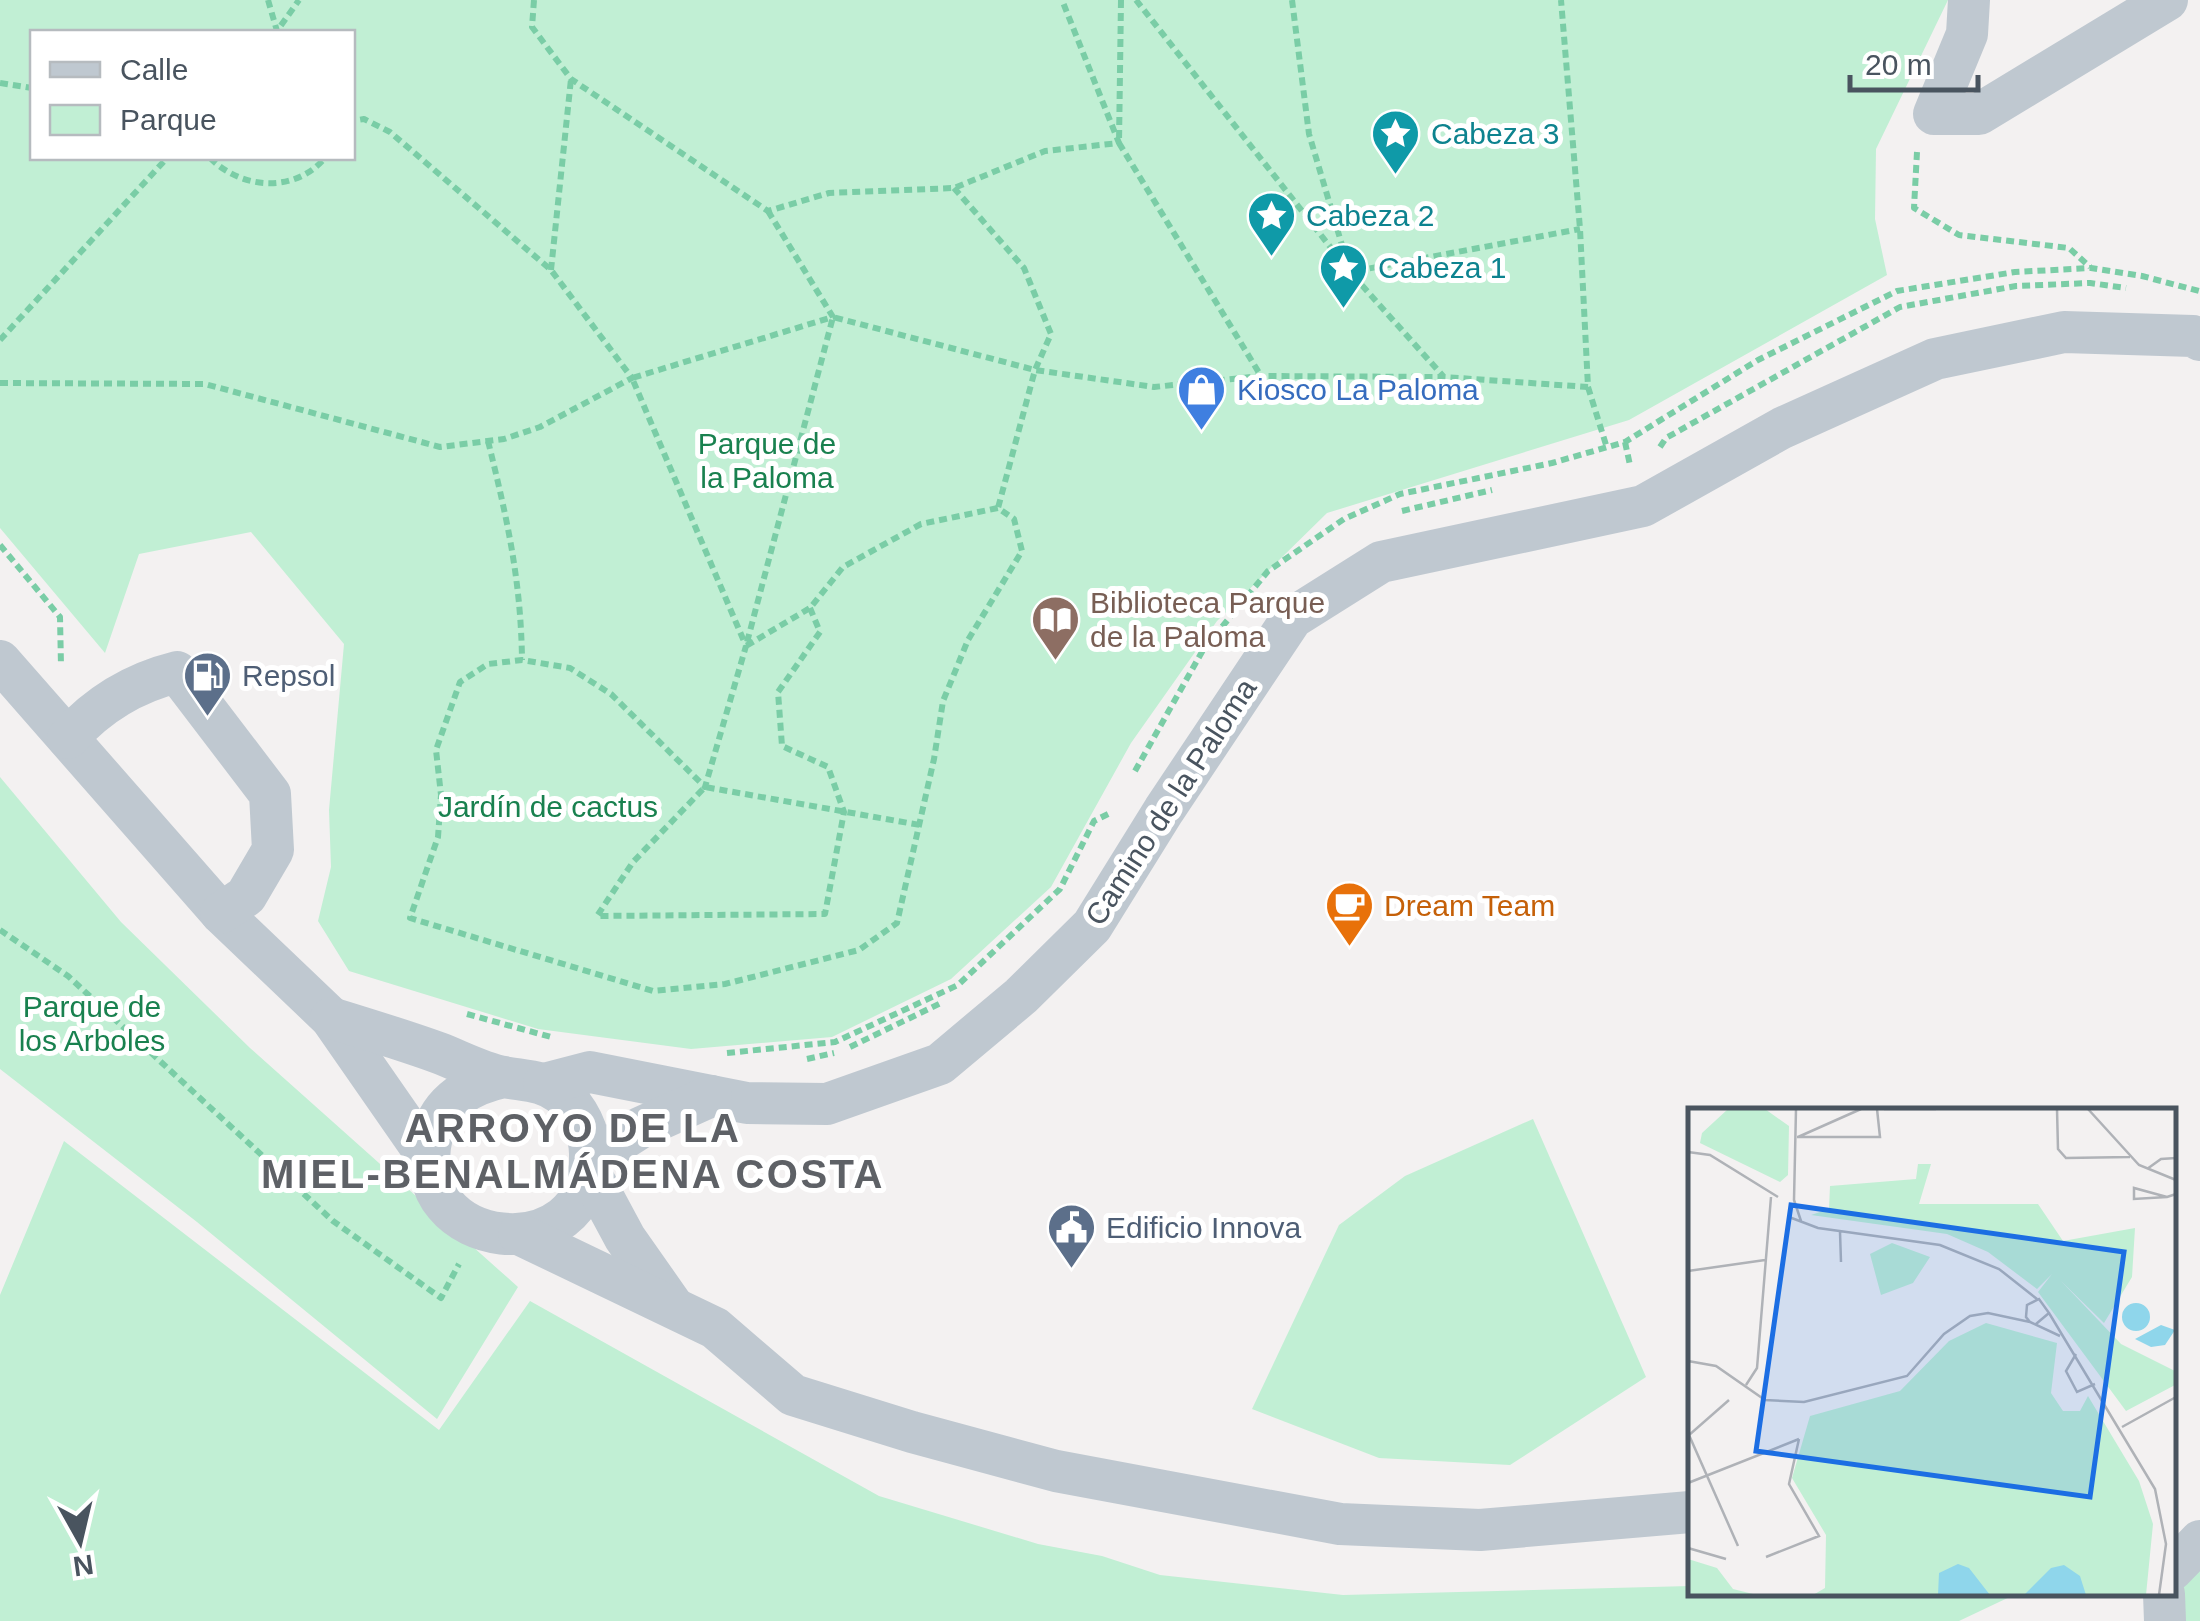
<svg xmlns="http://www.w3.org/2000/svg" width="2200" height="1621" font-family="Helvetica,sans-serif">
<rect width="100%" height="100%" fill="#f3f1f1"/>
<!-- green -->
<g fill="#c1efd4" fill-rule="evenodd">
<path d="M 0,0 L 1948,0 L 1876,149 L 1875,219 L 1887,275 L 1629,420 L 1327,513 L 1217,621 L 1131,743 L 1051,887 L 951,979 L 832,1037 L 691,1049 L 538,1029 L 349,971 L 318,921 L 331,867 L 329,810 L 344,644 L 251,532 L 139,554 L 105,653 L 0,528 ZM 32,32 L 352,32 L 352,158 L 32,158 Z"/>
<polygon points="0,777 121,922 250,1048 518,1287 437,1419 197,1222 0,1069"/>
<polygon points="1533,1119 1646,1377 1510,1465 1379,1458 1252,1409 1339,1225 1405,1176"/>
<polygon points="64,1141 439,1430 530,1301 879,1496 1038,1544 1102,1556 1160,1575 1343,1595 1690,1586 1690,1594 2016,1594 1959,1621 0,1621 0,1295"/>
<polygon points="2200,1561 2200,1621 2181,1621 2183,1584"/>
</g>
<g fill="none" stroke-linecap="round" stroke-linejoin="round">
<!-- path -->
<g stroke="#7acda6" stroke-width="6" stroke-dasharray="8 5" stroke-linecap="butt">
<polyline points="268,0 277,31 299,0"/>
<polyline points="534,0 532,27 571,79 768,211 829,193 954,188 1045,151 1119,143 1062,0"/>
<polyline points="1121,0 1119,143 1261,376"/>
<polyline points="1136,0 1350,272 1443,376"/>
<polyline points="1292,0 1309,134 1350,272 1580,229"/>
<polyline points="251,32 282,32"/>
<polyline points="0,83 32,88"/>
<polyline points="1917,152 1914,208 1959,235 2069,248 2090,267"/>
<path d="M 210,158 C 241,189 294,194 325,158"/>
<polyline points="954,188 1024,268 1051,334 1035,370 998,508"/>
<polyline points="768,211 833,317 632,378 746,646 705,787 611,694 570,668 522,660 488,664 460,682 436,750 441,795 438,837 410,918 653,991 725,984 859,950 897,923 934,759 943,701 968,640 1022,551 1014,519 998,508 921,524 843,567 810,608 746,646 833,317 1035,370 1154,387 1261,376 1444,377 1588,387 1580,229 1561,0"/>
<polyline points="551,270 571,79"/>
<polyline points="0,340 167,158"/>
<polyline points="0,383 205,384 440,447 504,439 540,427 632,378 551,270 390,132 364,119 352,121"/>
<polyline points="1588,387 1607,448"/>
<path d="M 488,441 C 507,518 521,580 522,660"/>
<polyline points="1625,442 1630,465"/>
<polyline points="1660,447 1666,438 1900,307 2016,286 2090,283 2126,288"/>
<polyline points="1402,511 1492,490"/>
<polyline points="0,545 60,617 61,666"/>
<polyline points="810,608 820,632 778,692 782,746 828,767 844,812 825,914 597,916 633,862 705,787 920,825"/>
<polyline points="1135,771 1203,650 1268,571 1344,519 1400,494 1552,463 1625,442 1758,360 1897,291 2015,272 2091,268 2142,276 2199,291"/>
<polyline points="0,930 68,976 333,1221 441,1298 459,1264"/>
<polyline points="467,1014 551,1037"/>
<polyline points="850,1047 943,1002"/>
<polyline points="727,1053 835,1042 958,985 1060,889 1094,821 1110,813"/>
<polyline points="807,1059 834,1053"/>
</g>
<!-- minor -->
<g stroke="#bfc8d0" stroke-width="42">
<polyline points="1969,0 1967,34 1934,114 1979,114 2167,0"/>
<polyline points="0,661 221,913 331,1018 429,1159"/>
<path d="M 68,738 C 98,704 133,683 177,672 L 270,794 L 273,850 L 246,896 L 221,913"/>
<path d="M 331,1018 C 367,1029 403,1040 439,1053 C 460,1061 482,1073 504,1077 C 525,1081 543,1080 561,1094 C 578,1108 590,1132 590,1154 C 593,1273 404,1253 432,1136 C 440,1101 471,1084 504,1077"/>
<polyline points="544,1084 590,1072 747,1103 827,1104 940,1064 1021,996 1092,926 1164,810 1292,618 1381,562 1643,506 1782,428 1935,359 2064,332 2193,336 2200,340"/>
<polyline points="590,1160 640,1128 711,1096"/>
<polyline points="589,1171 625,1238 672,1305"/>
<polyline points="519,1234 715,1328 793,1395 912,1432 1056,1471 1340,1524 1480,1530 1690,1512"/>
<polyline points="2172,1570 2200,1541"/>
<polyline points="2164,1594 2165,1621"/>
</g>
</g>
<!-- icons -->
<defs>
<symbol id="sight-pin" viewBox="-11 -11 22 30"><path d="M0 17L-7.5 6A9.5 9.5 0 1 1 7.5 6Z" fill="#0f9aa8" stroke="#fff"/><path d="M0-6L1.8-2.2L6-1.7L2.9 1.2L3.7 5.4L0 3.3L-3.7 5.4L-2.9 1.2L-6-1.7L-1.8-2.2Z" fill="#fff"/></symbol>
<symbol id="shop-pin" viewBox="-11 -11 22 30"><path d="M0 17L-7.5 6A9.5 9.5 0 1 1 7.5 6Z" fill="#3f7fe0" stroke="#fff"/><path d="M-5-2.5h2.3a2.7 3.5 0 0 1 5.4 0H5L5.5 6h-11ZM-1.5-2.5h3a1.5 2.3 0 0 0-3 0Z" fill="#fff"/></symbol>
<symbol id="library-pin" viewBox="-11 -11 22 30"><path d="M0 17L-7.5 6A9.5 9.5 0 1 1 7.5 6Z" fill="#8d6e63" stroke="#fff"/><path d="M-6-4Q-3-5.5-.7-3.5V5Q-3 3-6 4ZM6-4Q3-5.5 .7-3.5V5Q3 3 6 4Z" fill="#fff"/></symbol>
<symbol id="fuel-pin" viewBox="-11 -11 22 30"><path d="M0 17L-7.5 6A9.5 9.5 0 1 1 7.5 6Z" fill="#5c6f8a" stroke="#fff"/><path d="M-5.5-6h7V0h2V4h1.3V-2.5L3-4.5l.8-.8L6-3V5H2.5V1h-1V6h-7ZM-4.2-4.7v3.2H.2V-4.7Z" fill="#fff"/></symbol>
<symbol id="cafe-pin" viewBox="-11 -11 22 30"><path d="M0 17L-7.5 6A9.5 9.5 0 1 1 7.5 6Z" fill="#e8710a" stroke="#fff"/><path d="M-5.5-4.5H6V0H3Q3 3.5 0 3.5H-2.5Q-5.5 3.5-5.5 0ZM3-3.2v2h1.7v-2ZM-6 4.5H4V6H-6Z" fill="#fff"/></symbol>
<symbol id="civic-pin" viewBox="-11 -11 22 30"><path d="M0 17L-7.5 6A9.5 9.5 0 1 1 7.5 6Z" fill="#5c6f8a" stroke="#fff"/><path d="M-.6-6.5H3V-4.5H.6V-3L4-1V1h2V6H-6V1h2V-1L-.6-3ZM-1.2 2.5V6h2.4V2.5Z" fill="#fff"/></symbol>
</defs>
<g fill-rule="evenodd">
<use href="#sight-pin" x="1368" y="106" width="55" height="75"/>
<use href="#sight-pin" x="1244" y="188" width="55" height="75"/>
<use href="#sight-pin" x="1316" y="240" width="55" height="75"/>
<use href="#shop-pin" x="1174" y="362" width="55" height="75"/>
<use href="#library-pin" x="1028" y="592" width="55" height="75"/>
<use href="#fuel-pin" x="180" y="648" width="55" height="75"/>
<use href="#cafe-pin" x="1322" y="878" width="55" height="75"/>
<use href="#civic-pin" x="1044" y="1200" width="55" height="75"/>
</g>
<g text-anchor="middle" stroke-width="10" stroke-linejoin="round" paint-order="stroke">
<!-- culture labels -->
<g font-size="30" fill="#0d838f" stroke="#fff" text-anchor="start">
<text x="1431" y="144">Cabeza 3</text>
<text x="1306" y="226">Cabeza 2</text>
<text x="1378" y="278">Cabeza 1</text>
</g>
<!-- shop labels -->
<g font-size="30" fill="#366cbe" stroke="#fff" text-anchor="start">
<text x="1237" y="400">Kiosco La Paloma</text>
</g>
<!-- park labels -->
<g font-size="30" fill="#19814f" stroke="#fff">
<text x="767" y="454">Parque de<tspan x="767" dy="34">la Paloma</tspan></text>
<text x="548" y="817">Jardín de cactus</text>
<text x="92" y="1017">Parque de<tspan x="92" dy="34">los Arboles</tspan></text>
</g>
<!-- education labels -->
<g font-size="30" fill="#785e54" stroke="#fff" text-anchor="start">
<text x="1090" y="613">Biblioteca Parque<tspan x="1090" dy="34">de la Paloma</tspan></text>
</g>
<!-- service labels -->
<g font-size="30" fill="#4e5e75" stroke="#fff" text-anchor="start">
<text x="242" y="686">Repsol</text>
<text x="1106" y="1238">Edificio Innova</text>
</g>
<!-- street labels -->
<g font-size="30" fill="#49545f" stroke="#fff">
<text transform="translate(1171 802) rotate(-57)" y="10">Camino de la Paloma</text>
</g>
<!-- food labels -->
<g font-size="30" fill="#c56008" stroke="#fff" text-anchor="start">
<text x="1384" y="916">Dream Team</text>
</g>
<!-- district labels -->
<g font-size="40" font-weight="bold" letter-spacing="2.5" fill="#5e6166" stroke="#fff">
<text x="573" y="1142">ARROYO DE LA<tspan x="573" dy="46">MIEL-BENALMÁDENA COSTA</tspan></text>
</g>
</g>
<!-- overview -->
<g transform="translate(1688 1108)">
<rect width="488" height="488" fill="#f3f1f1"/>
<path d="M 40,1 L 77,1 L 101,18 L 100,67 L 92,74 L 12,35 L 14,25 ZM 230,56 L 243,56 L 231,96 L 350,96 L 375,133 L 447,120 L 444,169 L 416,215 L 373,173 L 433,236 L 487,263 L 487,277 L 438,303 L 350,184 L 364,166 L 349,181 L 300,144 L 259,126 L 123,107 L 141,101 L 142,78 L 228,71 ZM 204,135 L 242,149 L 225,175 L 193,187 L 182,146 ZM 298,215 L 369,235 L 363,285 L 375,303 L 392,303 L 400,288 L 451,373 L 465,416 L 458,487 L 125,487 L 137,480 L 138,427 L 104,370 L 122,308 L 212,283 L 261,233 ZM 0,451 L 29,460 L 45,481 L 69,487 L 0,487 Z" fill="#c1efd4"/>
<path d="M434 209a14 14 0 1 1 28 0a14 14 0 1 1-28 0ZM 473,217 L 487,222 L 477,237 L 463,239 L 447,231 ZM 270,456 L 281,460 L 302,487 L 250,487 L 251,465 ZM 376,457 L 392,468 L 398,487 L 336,487 L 363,460 Z" fill="#8fd6eb"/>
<path fill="none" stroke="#afb2b7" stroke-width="2.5" d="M 108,1 L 106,92 L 113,113M 196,1 L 248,1M 369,1 L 370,41 L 378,50 L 442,49M 400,1 L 451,57 L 488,72M 109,29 L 192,29 L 189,1M 110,29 L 173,1M 0,44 L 22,47 L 90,89M 459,61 L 473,51 L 488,50M 479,89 L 446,80 L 446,91 L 479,89 L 488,86M 101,109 L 130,120 L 252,137 L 311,161 L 349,191M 152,124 L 153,154M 0,163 L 77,152M 361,205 L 467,381 L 478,436 L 471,487M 348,216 L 361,205 L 351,191 L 339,197 L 338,209 L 342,214 L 372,228M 388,246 L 378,263 L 389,284 L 407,276M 0,253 L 28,258 L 77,292 L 116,294 L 219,268 L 256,226 L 282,208 L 300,205 L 342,214M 58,277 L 69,260 L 83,89M 41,292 L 1,327 L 50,438M 434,319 L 488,289M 0,375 L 111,331M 0,440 L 38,451M 78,449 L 131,428 L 101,376 L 111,331"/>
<path fill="#1c6ee3" fill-opacity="0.15" stroke="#1c6ee3" stroke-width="5" d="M 103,97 L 436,144 L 402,389 L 68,343 Z"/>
<rect width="488" height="488" fill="none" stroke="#49545f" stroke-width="5"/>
</g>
<!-- legend -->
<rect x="30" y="30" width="325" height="130" fill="#ffffff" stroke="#b6bbbf" stroke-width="2.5"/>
<rect x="50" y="62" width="50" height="15" fill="#bfc8d0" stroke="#b6bbbf" stroke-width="2.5"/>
<text x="120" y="80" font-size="30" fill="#49545f">Calle</text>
<rect x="50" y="105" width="50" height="30" fill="#c1efd4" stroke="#b6bbbf" stroke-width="2.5"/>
<text x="120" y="130" font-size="30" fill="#49545f">Parque</text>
<!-- north arrow -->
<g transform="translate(80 1541) rotate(172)" stroke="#ffffff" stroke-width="8" paint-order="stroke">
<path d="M0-8L18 38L0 25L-18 38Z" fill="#49545f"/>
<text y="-15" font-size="28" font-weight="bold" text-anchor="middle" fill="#49545f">N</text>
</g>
<!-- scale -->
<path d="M1850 75v15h128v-15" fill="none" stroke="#49545f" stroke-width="5"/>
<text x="1865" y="75" font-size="30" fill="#49545f" stroke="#ffffff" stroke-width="8" paint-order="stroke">20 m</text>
</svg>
